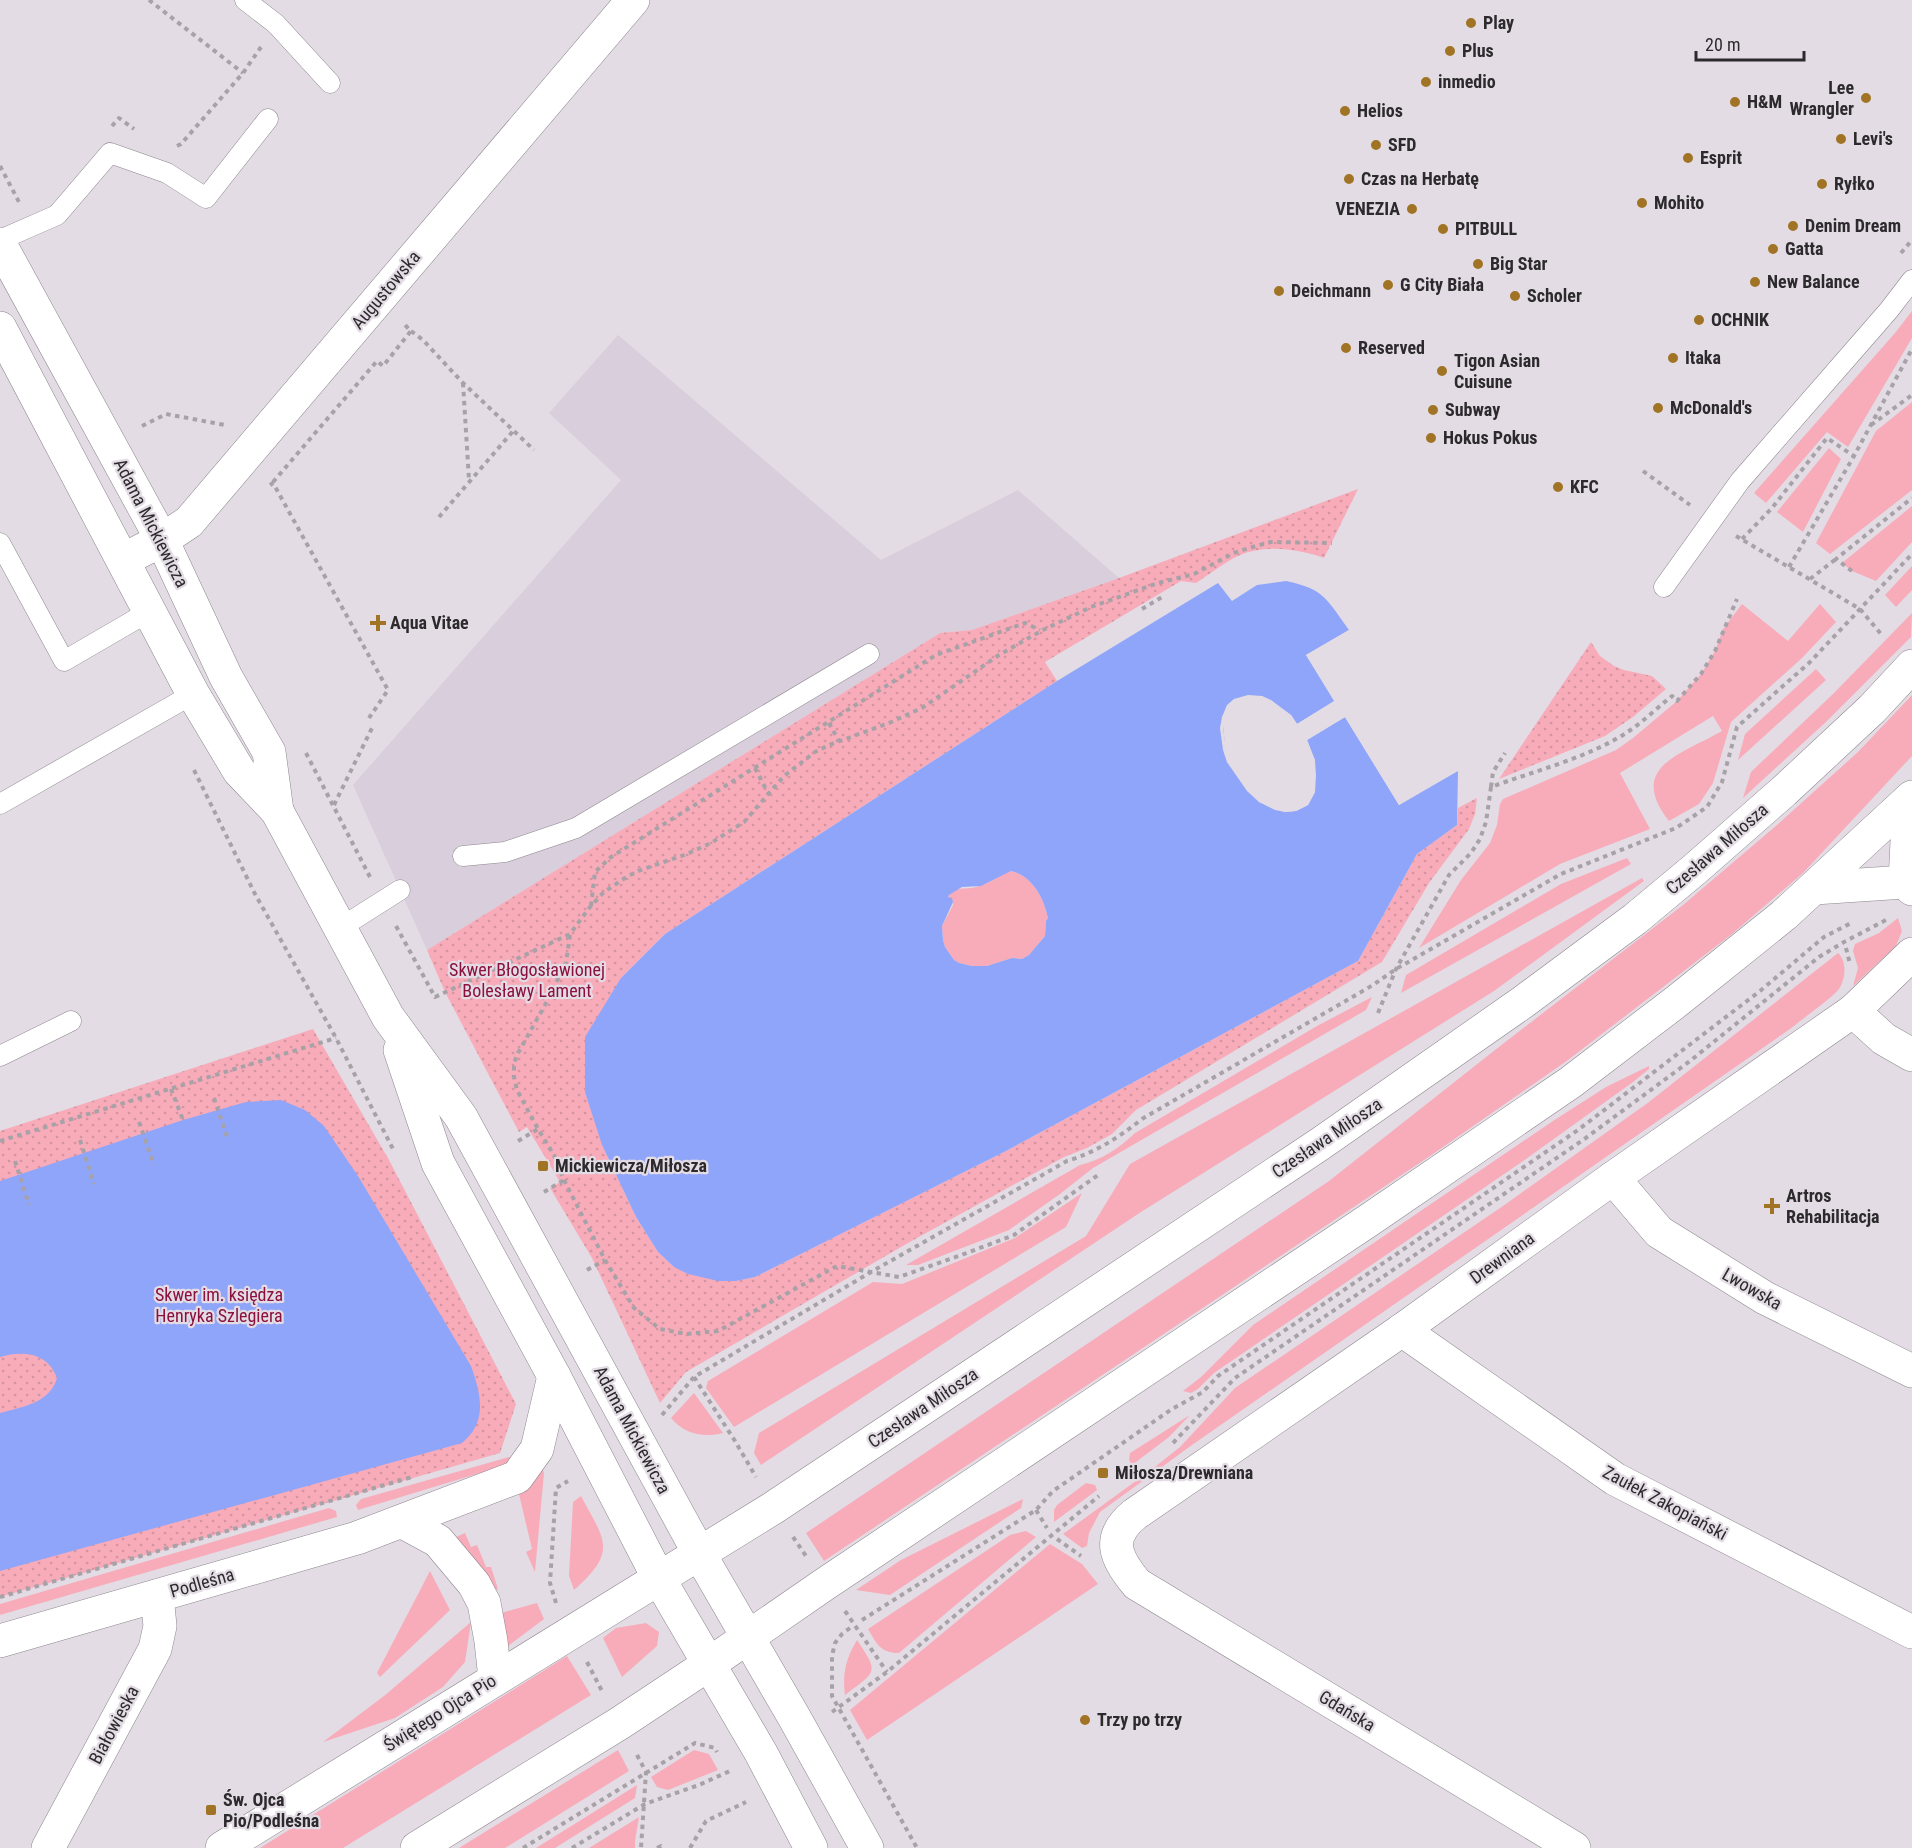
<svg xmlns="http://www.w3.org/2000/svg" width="1912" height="1848" font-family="'Roboto Condensed',sans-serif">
<defs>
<pattern id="park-dots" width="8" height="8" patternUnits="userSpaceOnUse" patternTransform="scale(1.5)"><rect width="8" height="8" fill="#f8acba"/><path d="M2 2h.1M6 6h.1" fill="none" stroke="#d594a0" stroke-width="1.8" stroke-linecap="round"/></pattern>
</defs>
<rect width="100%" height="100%" fill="#e3dce4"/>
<!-- built -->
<polygon fill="#d9cedc" points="618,335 881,560 1018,490 1119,578 972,630 940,633 427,950 353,785 621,480 549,413"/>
<!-- green -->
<g fill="#f8acba">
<polygon points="1912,311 1912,338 1848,447 1827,432 1766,503 1754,493 1895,333"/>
<polygon points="1912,402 1912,490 1830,554 1816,543 1876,431"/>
<polygon points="1829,448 1841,459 1803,532 1777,512"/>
<polygon points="1912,506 1912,542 1876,581 1852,571 1842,563"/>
<polygon points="1912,566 1912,590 1896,607 1885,595"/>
<path d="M 1742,604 L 1788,641 L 1820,604 L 1836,622 L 1802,658 L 1731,722 L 1713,783 L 1699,804 L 1669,821 C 1627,767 1680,755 1722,731 L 1713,716 L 1620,773 L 1650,829 L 1560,864 L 1419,948 L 1461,880 L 1490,843 L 1497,825 L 1500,804 L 1503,799 L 1616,750 L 1633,738 L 1677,701 L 1701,674 L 1715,651 L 1723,629 Z"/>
<polygon points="1912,613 1911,637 1827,721 1743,798 1751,772 1834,693"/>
<polygon points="1816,669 1826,680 1738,760 1745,734"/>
<polygon points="1912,695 1912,756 1803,873 1732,934 1568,1060 1433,1154 824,1561 806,1533 1329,1181 1495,1050 1683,905 1777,825 1858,752"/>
<polygon points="1627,858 1631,864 1401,993 1406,975 1561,884"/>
<path d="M 1011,871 C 1033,876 1044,899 1048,918 L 1046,921 L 1045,936 L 1029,955 L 1022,959 L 1012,958 L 987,966 L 972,966 L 959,963 L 954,960 L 945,947 L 943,940 L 942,926 L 953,905 L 953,902 L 948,898 L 949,895 C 956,887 962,889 971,888 C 986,886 998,876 1011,871 Z"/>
<polygon points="1642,878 1644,881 1494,991 1141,1212 761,1465 754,1453 759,1433 1086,1236 1130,1164"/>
<polygon points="1898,918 1902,931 1896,946 1853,986 1858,968 1853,951 1855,944 1879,933"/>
<path d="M 1838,953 C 1847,961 1846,978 1839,989 C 1832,998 1801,1020 1790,1029 L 1192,1445 L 1100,1512 L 1089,1533 L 1087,1546 L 1082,1548 L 1063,1534 L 1151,1470 L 1180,1447 L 1235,1388 L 1503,1206 L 1649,1102 Z"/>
<path d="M 1372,997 L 1366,1010 L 1093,1168 L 1060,1194 L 1009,1230 L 918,1265 L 906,1265 L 1080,1165 C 1102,1160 1119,1148 1135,1133 L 1317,1026 Z"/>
<polygon points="1649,1066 1649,1069 1633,1082 1526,1159 1214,1373 1198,1389 1191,1393 1183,1391 1201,1377 1253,1325 1553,1121 1606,1087"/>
<polygon points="1082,1193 1066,1227 734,1427 706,1388 708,1381 873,1282 902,1284 1015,1238"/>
<path d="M 694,1393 L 723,1433 C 703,1438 684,1434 671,1418 Z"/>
<polygon points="1190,1415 1169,1437 1132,1465 1129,1460 1130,1453"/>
<polygon points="513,1456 510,1463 503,1466 358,1510 356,1505 361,1499"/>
<polygon points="540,1463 544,1473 535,1572 526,1552 532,1549 518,1490"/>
<polygon points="1086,1483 1095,1485 1097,1490 1054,1522 1054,1510 1057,1505"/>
<path d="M 581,1496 C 605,1541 618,1551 574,1590 L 569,1576 L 573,1502 Z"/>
<polygon points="1023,1499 1021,1508 890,1595 856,1590 901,1560"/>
<polygon points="329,1508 336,1511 337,1517 0,1615 0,1604"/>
<path d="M 1026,1531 L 1036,1537 L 899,1653 C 880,1653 877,1644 868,1629 L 1010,1535 Z"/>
<polygon points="465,1533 471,1547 477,1545 486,1567 491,1567 498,1589 492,1591 456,1537"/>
<polygon points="1050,1544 1082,1564 1098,1584 867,1740 850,1710"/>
<polygon points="430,1571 450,1610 380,1677 377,1673"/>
<polygon points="537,1603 544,1619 504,1649 501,1613"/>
<polygon points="471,1622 465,1662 443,1687 395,1718 323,1742 384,1696"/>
<polygon points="646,1623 659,1632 657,1646 622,1677 603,1638 616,1628"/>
<path d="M 857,1640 C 880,1674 876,1671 845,1695 C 842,1674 846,1658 857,1640 Z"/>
<polygon points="567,1656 591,1695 343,1848 260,1848"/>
<polygon points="618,1750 629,1771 505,1848 459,1848"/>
<polygon points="694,1750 709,1754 718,1770 668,1790 657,1787 651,1777"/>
<polygon points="637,1785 635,1798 555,1848 536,1848"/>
<polygon points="639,1817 635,1841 635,1848 589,1848"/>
</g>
<!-- park -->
<g fill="url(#park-dots)">
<path d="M 1358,489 L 1324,558 C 1299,549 1266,544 1240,555 C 1225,562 1210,574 1196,583 L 1181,581 L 1045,662 L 1057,681 L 665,934 L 621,978 L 602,1145 L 636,1217 L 658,1252 L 674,1267 L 736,1281 L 755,1277 L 1006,1151 L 1358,961 L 1417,854 L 1457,825 L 1458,808 L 1477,798 L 1475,814 L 1469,829 L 1429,883 L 1382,962 L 1136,1110 L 1112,1134 L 1087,1148 L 1064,1157 L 908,1243 L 686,1372 L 660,1403 L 592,1258 L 550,1188 L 560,1182 L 527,1127 L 519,1132 L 445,992 L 427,950 L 940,633 L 972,630 L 1119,578 Z"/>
<polygon points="1591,642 1600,656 1614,666 1624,670 1652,676 1666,689 1633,717 1605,736 1499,779"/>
<polygon points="313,1029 389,1160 516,1404 500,1453 0,1597 0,1131"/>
</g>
<!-- water -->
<g fill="#8fa5fa" fill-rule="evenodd">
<path d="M 1286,581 C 1325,589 1327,600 1349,630 L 1306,655 L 1335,701 L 1297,724 L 1291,715 L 1262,696 L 1234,699 L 1222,717 L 1227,762 L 1259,802 L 1285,812 L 1296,811 L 1308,805 L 1315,792 L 1315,760 L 1307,740 L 1345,717 L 1399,805 L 1458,771 L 1457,825 L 1417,854 L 1358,961 L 1006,1151 L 755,1277 L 736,1281 L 718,1281 L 688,1274 L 674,1267 L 658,1252 L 636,1217 L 602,1145 L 585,1092 L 585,1037 L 621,978 L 665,934 L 1057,681 L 1218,583 L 1232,601 L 1257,585 ZM 1011,871 C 1033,876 1044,899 1048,918 L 1046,921 L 1045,936 L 1029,955 L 1022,959 L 1012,958 L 987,966 L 972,966 L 959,963 L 954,960 L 945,947 L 943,940 L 942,926 L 953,902 L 952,898 L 948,897 L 949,895 L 962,887 L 981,886 Z"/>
<path d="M 281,1100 L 305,1110 L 324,1126 L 358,1176 L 471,1366 C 481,1394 488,1422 462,1443 L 0,1571 L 0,1413 C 22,1407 50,1403 57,1378 C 48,1353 23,1350 0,1357 L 0,1181 L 183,1120 L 246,1102 Z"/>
</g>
<!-- pier -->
<polygon fill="#e3dce4" points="1349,630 1351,632 1310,656 1337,700 1336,704 1297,727 1280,709 1261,699 1248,698 1236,701 1230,707 1224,717 1223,728 1226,749 1230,760 1249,789 1261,800 1280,809 1295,808 1306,802 1312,791 1313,775 1312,761 1304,739 1345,714 1348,716 1400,801 1456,768 1460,769 1399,805 1345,717 1307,740 1315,761 1316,775 1315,792 1308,805 1296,811 1285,812 1275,810 1259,802 1247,791 1227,762 1223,750 1220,728 1222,717 1227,705 1234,699 1248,695 1262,696 1271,700 1291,715 1297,724 1334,701 1306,655"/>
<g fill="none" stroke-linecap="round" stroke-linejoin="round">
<defs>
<g id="service">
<polyline points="245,0 276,24 330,83"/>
<polyline points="0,240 57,215 110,153 167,173 206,198 268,119"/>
<polyline points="0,543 64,661 150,611"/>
<polyline points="1664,587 1740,481 1889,310 1912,280"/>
<polyline points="0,804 193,694"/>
<polyline points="463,856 505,852 576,828 869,654"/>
<polyline points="340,928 400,890"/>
<polyline points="0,1056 71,1021"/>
</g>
<g id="minor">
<polyline points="123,560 162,540 189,522 633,0"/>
<polyline points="1909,800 1905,882 1912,889"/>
<polyline points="1814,888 1905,882"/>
<polyline points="1853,1011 1884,1039 1912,1055"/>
<polyline points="1613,1178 1659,1232 1765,1298 1912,1371"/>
<polyline points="1402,1330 1615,1479 1912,1632"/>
<polyline points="403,1522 438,1541 474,1584 484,1603 491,1641 495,1679"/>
<polyline points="0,1641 357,1538 517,1477 537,1449 554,1376"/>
<polyline points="48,1848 155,1649 160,1626 157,1596"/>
<path d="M 1574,1848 L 1137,1584 C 1116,1559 1105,1538 1135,1514 L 1402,1330 L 1613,1178 L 1853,1011 L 1912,954"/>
</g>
<g id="tertiary">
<polyline points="0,244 162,540 226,677 269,752 277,811"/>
<polyline points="0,328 193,694 239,771 277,811 388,1017 461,1117 699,1553 794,1717 867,1848"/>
<polyline points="400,1050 438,1163 554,1376 658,1577 761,1753 811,1848"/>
</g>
<g id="secondary">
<polyline points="222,1848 773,1508 1320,1144 1523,1002 1635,919 1695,869 1784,791 1872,709 1912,666"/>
<polyline points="417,1848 620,1723 709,1664 825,1584 1372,1218 1571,1082 1677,1001 1784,915 1912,797"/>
</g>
</defs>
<!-- service casing -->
<use href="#service" stroke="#8c868d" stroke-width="21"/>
<!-- minor casing -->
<use href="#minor" stroke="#8c868d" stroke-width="34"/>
<!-- tertiary casing -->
<use href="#tertiary" stroke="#8c868d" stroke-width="34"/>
<!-- secondary casing -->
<use href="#secondary" stroke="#8c868d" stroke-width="34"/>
<!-- path -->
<g stroke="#a7a2a8" stroke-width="4" stroke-dasharray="4.5 4.5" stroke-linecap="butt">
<polyline points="149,0 243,73"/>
<polyline points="112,126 119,118 134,129"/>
<polyline points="177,146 181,144 243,73 261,47"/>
<polyline points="0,166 19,202"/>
<polyline points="1901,253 1912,240"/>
<polyline points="411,331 423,340 462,382 534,450"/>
<polyline points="463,383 469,480"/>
<polyline points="1871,425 1912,395"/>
<polyline points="142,426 166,414 225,425"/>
<polyline points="1643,471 1690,505"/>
<polyline points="273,482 377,361 383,366 411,331 403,323"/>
<polyline points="270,485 273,483 388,690 369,718"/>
<polyline points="439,517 514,430"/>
<polyline points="1736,536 1860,609 1881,634"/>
<polyline points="1742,539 1772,508 1827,438 1854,456"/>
<polyline points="1789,567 1854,456 1912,349"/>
<polyline points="1852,571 1836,559 1912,498"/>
<polyline points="1810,579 1836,559"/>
<polyline points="1142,609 1162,597"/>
<polyline points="829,723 839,741"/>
<polyline points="306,753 370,877"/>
<polyline points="755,768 768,793"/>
<polyline points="194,770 255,894 336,1038 393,1149"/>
<polyline points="1491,787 1493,772 1505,753"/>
<polyline points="334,805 373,726"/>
<polyline points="591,906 595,872 611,857 936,655 1025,623 1040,630"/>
<polyline points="396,926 435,997 570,934 590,907 604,892 625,878 638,871 687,854 711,843 744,822 784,776 815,752 829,745 889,723 922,708 999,655 1041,631 1091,607 1158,583 1194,574 1234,553 1249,548 1271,542 1332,543"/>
<polyline points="570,935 566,963 545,1005 518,1053 514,1063 514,1077 517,1090 538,1129 554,1155 564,1180 605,1260 634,1308 660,1329 686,1334 718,1331 837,1266 899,1277 964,1254 1014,1235 1098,1175"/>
<polyline points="1846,948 1850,964"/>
<path d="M 1378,1013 L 1396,969 L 1449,875 L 1471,853 L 1480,839 L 1486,822 L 1491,787 C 1534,771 1591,757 1629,731 C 1644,721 1658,707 1672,696 L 1677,701 L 1701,674 L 1715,651 L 1737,599"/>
<polyline points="171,1089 183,1120"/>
<polyline points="214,1098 228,1140"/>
<polyline points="139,1122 154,1165"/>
<polyline points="80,1140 94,1184"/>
<polyline points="0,1141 336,1038"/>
<polyline points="518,1141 538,1129"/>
<polyline points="15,1161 29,1205"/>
<polyline points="544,1192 564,1180"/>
<polyline points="587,1270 605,1260"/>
<polyline points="694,1377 735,1441 756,1477"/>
<path d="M 662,1415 L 694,1377 L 871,1272 L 1067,1161 C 1096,1152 1118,1138 1142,1119 L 1373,985 L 1396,969 L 1561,874 L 1676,828 L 1707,807 L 1722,782 L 1737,727 L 1810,662 L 1912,554"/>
<polyline points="1173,1443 1235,1378 1583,1140 1690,1061 1819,957 1844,942 1886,920"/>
<polyline points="1036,1510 1047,1528"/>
<polyline points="793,1537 806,1556"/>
<polyline points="1057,1539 1081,1556"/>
<polyline points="0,1597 412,1477"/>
<polyline points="556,1603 550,1583 556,1488 568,1481"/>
<polyline points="845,1611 887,1672"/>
<polyline points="862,1620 1036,1510 1053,1491 1172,1409 1203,1392 1218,1376 1578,1130 1760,991 1824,937 1853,922"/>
<polyline points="850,1628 842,1634 835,1643 832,1656 832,1696 917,1848"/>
<polyline points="587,1662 603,1693"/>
<polyline points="832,1712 887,1672 1099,1496"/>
<polyline points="637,1755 646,1772 641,1848"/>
<polyline points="523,1848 695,1743 715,1748 717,1752"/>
<polyline points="572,1848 645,1804 699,1785 732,1770"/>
<polyline points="657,1848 661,1846 663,1848"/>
<polyline points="690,1848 706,1821 746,1802"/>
</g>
<!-- service -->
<use href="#service" stroke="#fff" stroke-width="20"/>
<!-- minor -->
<use href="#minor" stroke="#fff" stroke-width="33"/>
<!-- tertiary -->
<use href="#tertiary" stroke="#fff" stroke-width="33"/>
<!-- secondary -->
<use href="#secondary" stroke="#fff" stroke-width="33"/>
</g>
<!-- markers -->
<g fill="#a07424" stroke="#e3dce4" stroke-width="2">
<circle cx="1471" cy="23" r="6"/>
<circle cx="1450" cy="51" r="6"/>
<circle cx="1426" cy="82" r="6"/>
<circle cx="1866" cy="98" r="6"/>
<circle cx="1735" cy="102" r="6"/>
<circle cx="1345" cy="111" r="6"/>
<circle cx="1841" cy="139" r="6"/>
<circle cx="1376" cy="145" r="6"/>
<circle cx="1688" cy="158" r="6"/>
<circle cx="1349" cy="179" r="6"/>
<circle cx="1822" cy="184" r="6"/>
<circle cx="1642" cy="203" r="6"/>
<circle cx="1412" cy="209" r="6"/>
<circle cx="1793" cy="226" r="6"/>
<circle cx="1443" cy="229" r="6"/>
<circle cx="1773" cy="249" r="6"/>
<circle cx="1478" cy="264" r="6"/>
<circle cx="1755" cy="282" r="6"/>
<circle cx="1388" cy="285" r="6"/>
<circle cx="1279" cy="291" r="6"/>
<circle cx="1515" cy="296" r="6"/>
<circle cx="1699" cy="320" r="6"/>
<circle cx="1346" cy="348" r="6"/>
<circle cx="1673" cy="358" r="6"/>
<circle cx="1442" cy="371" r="6"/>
<circle cx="1658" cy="408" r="6"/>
<circle cx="1433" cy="410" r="6"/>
<circle cx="1431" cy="438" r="6"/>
<circle cx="1558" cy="487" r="6"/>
<path d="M375 614h6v6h6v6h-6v6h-6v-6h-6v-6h6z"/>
<rect x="537" y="1160" width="12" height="12" rx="3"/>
<path d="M1769 1197h6v6h6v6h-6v6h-6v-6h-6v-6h6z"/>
<rect x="1097" y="1467" width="12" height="12" rx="3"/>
<circle cx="1085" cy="1720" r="6"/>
<rect x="205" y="1804" width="12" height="12" rx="3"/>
</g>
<g text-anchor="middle" stroke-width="4.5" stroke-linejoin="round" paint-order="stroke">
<!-- poi labels -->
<g font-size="18" font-weight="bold" fill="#2c2a2d" stroke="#e3dce4" text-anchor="start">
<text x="1483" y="29">Play</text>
<text x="1462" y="57">Plus</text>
<text x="1438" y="88">inmedio</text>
<text x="1854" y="94" text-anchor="end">Lee<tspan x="1854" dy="21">Wrangler</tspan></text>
<text x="1747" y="108">H&amp;M</text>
<text x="1357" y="117">Helios</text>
<text x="1853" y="145">Levi's</text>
<text x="1388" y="151">SFD</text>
<text x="1700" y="164">Esprit</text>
<text x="1361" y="185">Czas na Herbatę</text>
<text x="1834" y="190">Ryłko</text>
<text x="1654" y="209">Mohito</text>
<text x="1400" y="215" text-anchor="end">VENEZIA</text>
<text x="1805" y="232">Denim Dream</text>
<text x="1455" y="235">PITBULL</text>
<text x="1785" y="255">Gatta</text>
<text x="1490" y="270">Big Star</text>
<text x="1767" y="288">New Balance</text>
<text x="1400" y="291">G City Biała</text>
<text x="1291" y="297">Deichmann</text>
<text x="1527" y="302">Scholer</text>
<text x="1711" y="326">OCHNIK</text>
<text x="1358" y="354">Reserved</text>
<text x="1685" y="364">Itaka</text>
<text x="1454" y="367">Tigon Asian<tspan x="1454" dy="21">Cuisune</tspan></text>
<text x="1670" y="414">McDonald's</text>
<text x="1445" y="416">Subway</text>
<text x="1443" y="444">Hokus Pokus</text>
<text x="1570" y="493">KFC</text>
<text x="390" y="629">Aqua Vitae</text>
<text x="555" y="1172">Mickiewicza/Miłosza</text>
<text x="1786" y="1202">Artros<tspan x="1786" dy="21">Rehabilitacja</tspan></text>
<text x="1115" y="1479">Miłosza/Drewniana</text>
<text x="1097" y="1726">Trzy po trzy</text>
<text x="223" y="1806">Św. Ojca<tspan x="223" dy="21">Pio/Podleśna</tspan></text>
</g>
<!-- street labels -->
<g font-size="18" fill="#2c2a2d" stroke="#e3dce4">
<text transform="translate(386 290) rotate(-50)" y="6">Augustowska</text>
<text transform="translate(151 523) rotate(63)" y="6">Adama Mickiewicza</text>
<text transform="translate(1717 849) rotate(-41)" y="6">Czesława Miłosza</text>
<text transform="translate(1327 1138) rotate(-34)" y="6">Czesława Miłosza</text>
<text transform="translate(1502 1258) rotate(-36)" y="6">Drewniana</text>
<text transform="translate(1752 1289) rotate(30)" y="6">Lwowska</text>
<text transform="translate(923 1408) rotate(-34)" y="6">Czesława Miłosza</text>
<text transform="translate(632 1430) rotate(62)" y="6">Adama Mickiewicza</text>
<text transform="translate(1665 1503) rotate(28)" y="6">Zaułek Zakopiański</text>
<text transform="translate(202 1583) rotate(-16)" y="6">Podleśna</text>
<text transform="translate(1347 1711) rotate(31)" y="6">Gdańska</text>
<text transform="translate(440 1713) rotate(-32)" y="6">Świętego Ojca Pio</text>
<text transform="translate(114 1725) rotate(-62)" y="6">Białowieska</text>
</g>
<!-- park labels -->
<g font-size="18" fill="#8b103e" stroke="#e3dce4">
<text x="527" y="976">Skwer Błogosławionej<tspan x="527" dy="21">Bolesławy Lament</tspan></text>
<text x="219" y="1301">Skwer im. księdza<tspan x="219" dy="21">Henryka Szlegiera</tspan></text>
</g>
</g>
<!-- scale -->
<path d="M1696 51v9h108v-9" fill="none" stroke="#2c2a2d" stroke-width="3"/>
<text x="1705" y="51" font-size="18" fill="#2c2a2d" stroke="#e3dce4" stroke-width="4.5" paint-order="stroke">20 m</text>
</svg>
